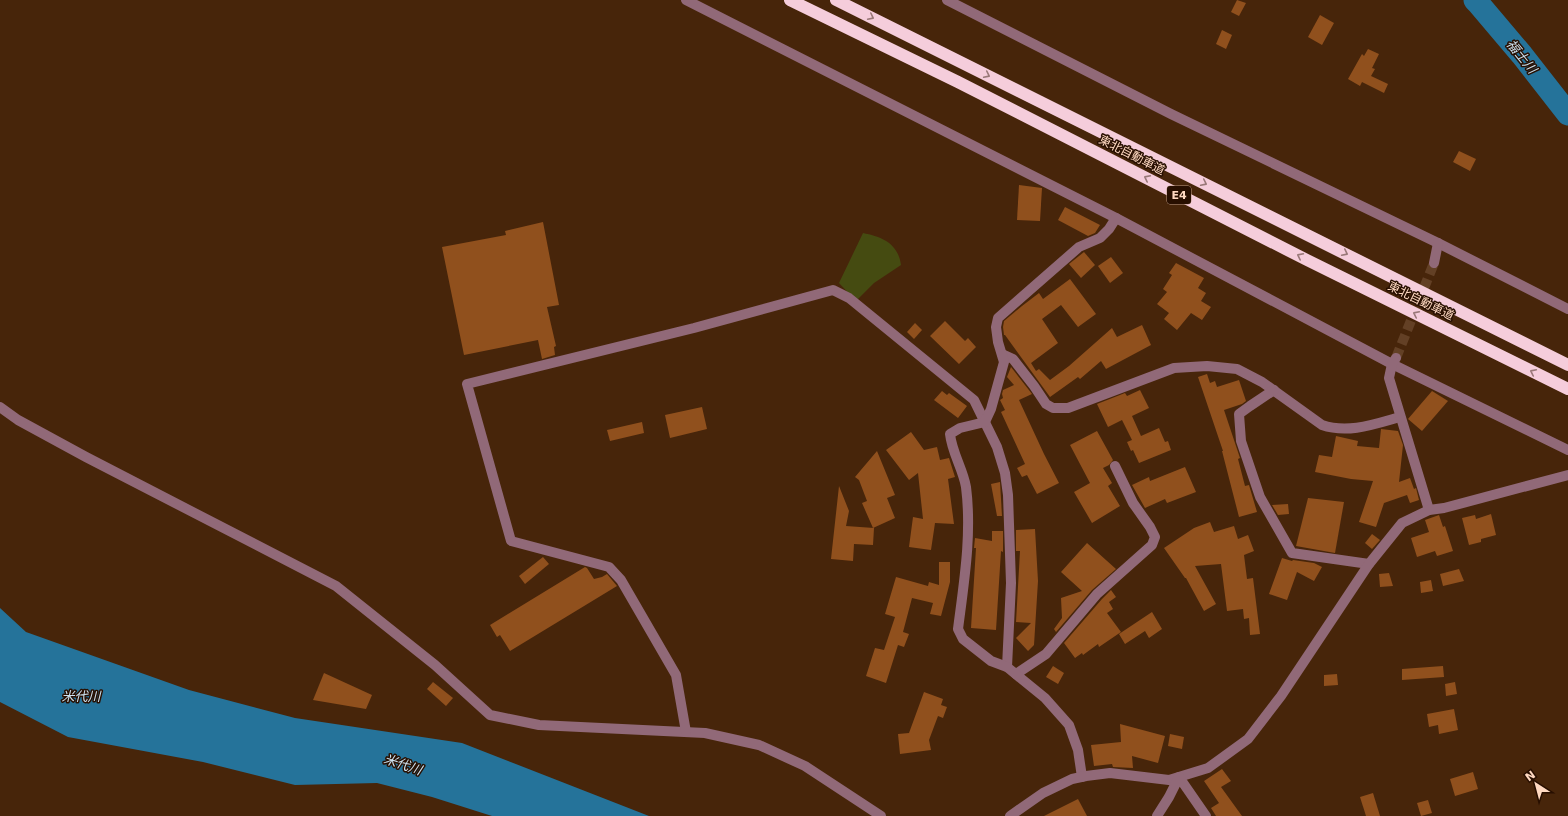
<svg xmlns="http://www.w3.org/2000/svg" width="1568" height="816" font-family="'DejaVu Sans','Noto Sans JP',sans-serif">
<rect width="100%" height="100%" fill="#47250a"/>
<!-- green -->
<path fill="#454b11" d="M 863,233 C 882,237 898,243 901,265 L 874,283 L 856,301 L 839,283 Z"/>
<!-- water -->
<polygon fill="#25739a" points="0,608 26,632 189,690 295,718 462,743 649,816 492,816 432,797 377,783 295,785 203,762 68,737 0,702"/>
<g fill="none" stroke-linecap="round" stroke-linejoin="round">
<!-- river -->
<polyline stroke="#25739a" stroke-width="23" points="1475,0 1478,3 1522,55 1568,114"/>
</g>
<!-- building -->
<g fill="#90501d">
<polygon points="1237,0 1246,3 1239,16 1231,12"/>
<polygon points="1320,15 1334,23 1322,45 1308,37"/>
<polygon points="1222,30 1232,35 1226,49 1216,44"/>
<polygon points="1368,49 1379,54 1372,68 1375,69 1371,76 1388,84 1384,93 1362,82 1360,86 1348,79 1362,54 1364,56"/>
<polygon points="1459,151 1476,159 1470,171 1453,162"/>
<polygon points="1019,185 1042,188 1040,221 1017,220"/>
<polygon points="1065,207 1100,225 1095,233 1088,236 1058,220"/>
<polygon points="543,222 559,305 547,307 556,346 554,347 555,355 542,359 538,340 464,355 442,247 506,235 505,231"/>
<polygon points="1084,252 1095,265 1081,278 1069,264"/>
<polygon points="1111,257 1123,273 1110,283 1098,266"/>
<polygon points="1176,263 1204,278 1198,288 1206,293 1201,301 1211,307 1202,320 1191,313 1177,330 1164,319 1169,313 1157,304 1167,292 1163,289 1172,275 1169,273"/>
<polygon points="1070,279 1096,314 1078,327 1061,305 1042,319 1058,343 1031,363 1036,371 1039,369 1050,380 1069,366 1112,328 1117,337 1142,325 1151,345 1106,369 1101,361 1080,379 1078,377 1050,397 1005,335 1004,335 1003,327 1004,321 1022,306 1039,293 1043,299"/>
<polygon points="945,321 965,341 968,338 976,347 959,364 930,336"/>
<polygon points="915,323 922,330 914,339 907,332"/>
<polygon points="1011,367 1032,394 1019,400 1044,454 1059,483 1037,494 1027,475 1022,477 1017,468 1025,464 1001,412 1005,410 1000,400 1003,398 1002,394 1003,390 1014,385 1007,377"/>
<polygon points="1207,374 1210,383 1215,381 1217,387 1239,380 1246,401 1242,404 1224,410 1240,458 1238,459 1245,486 1249,485 1257,512 1239,517 1222,451 1223,451 1198,377"/>
<polygon points="1140,390 1149,408 1132,416 1141,436 1159,428 1165,442 1168,441 1171,450 1139,463 1133,450 1131,451 1127,442 1132,440 1122,420 1108,427 1097,404 1125,393 1127,396"/>
<polygon points="942,391 947,395 949,393 967,406 958,418 934,400"/>
<polygon points="1432,391 1448,401 1422,431 1408,419"/>
<polygon points="702,407 707,429 670,438 665,415"/>
<polygon points="642,422 644,433 610,441 607,430"/>
<polygon points="1381,429 1398,431 1403,445 1399,482 1410,478 1414,489 1416,488 1419,500 1410,503 1407,495 1384,503 1376,527 1359,522 1373,481 1351,479 1315,472 1319,455 1332,457 1336,436 1358,441 1357,446 1379,448"/>
<polygon points="1097,431 1113,460 1109,465 1103,468 1112,483 1108,486 1120,506 1092,523 1074,492 1090,483 1070,445"/>
<polygon points="911,432 924,450 937,447 940,460 949,458 955,477 948,479 954,524 935,523 931,550 909,547 913,517 923,519 918,473 909,480 886,450"/>
<polygon points="877,451 895,495 887,498 895,518 873,528 862,503 867,501 859,480 855,477"/>
<polygon points="1185,467 1196,492 1167,503 1165,499 1145,508 1132,485 1149,477 1150,481"/>
<polygon points="1000,482 1002,516 997,516 991,484"/>
<polygon points="839,486 849,511 846,526 874,528 873,545 854,544 853,561 831,559"/>
<polygon points="1308,498 1344,502 1335,553 1296,546"/>
<polygon points="1288,504 1289,514 1278,515 1272,505"/>
<polygon points="1491,514 1496,535 1481,539 1481,542 1469,545 1462,518 1475,515 1476,519"/>
<polygon points="1439,515 1443,527 1445,526 1453,551 1437,556 1435,551 1417,557 1411,538 1429,532 1425,520"/>
<polygon points="1210,522 1214,532 1234,526 1238,539 1248,535 1254,551 1244,555 1247,579 1253,578 1260,634 1250,635 1249,618 1244,619 1243,609 1227,611 1221,564 1195,566 1216,604 1204,611 1186,578 1185,578 1164,548 1194,528"/>
<polygon points="1035,529 1038,581 1034,645 1028,651 1016,638 1031,623 1016,622 1020,551 1016,551 1016,530"/>
<polygon points="992,531 1003,531 1003,552 1001,551 996,630 971,628 976,548 974,548 975,538 992,541"/>
<polygon points="1372,534 1380,540 1372,549 1365,543"/>
<polygon points="1087,543 1116,569 1092,590 1056,632 1054,629 1062,618 1061,598 1082,591 1061,572"/>
<polygon points="543,557 549,564 525,584 519,576"/>
<polygon points="1282,558 1292,561 1293,560 1314,563 1322,567 1314,581 1297,572 1287,600 1269,594"/>
<polygon points="939,562 950,562 950,582 941,616 930,614 933,603 912,598 903,632 909,634 904,647 898,645 886,683 866,676 875,648 884,650 895,617 885,614 896,577 928,586 929,582 939,585"/>
<polygon points="585,567 587,568 594,579 602,577 607,574 617,586 510,651 500,635 497,637 490,625"/>
<polygon points="1459,569 1464,581 1443,586 1440,574"/>
<polygon points="1389,573 1393,586 1380,587 1379,574"/>
<polygon points="1431,580 1433,591 1421,593 1420,582"/>
<polygon points="1111,590 1116,597 1109,602 1113,609 1107,613 1121,632 1099,647 1098,644 1083,655 1082,653 1075,658 1064,643 1102,599"/>
<polygon points="1152,612 1162,629 1149,638 1145,631 1125,644 1119,634"/>
<polygon points="1053,666 1064,673 1058,684 1046,677"/>
<polygon points="1443,666 1444,677 1402,680 1402,669"/>
<polygon points="324,673 372,695 366,709 313,700"/>
<polygon points="1337,674 1338,685 1324,686 1324,675"/>
<polygon points="433,682 453,698 446,706 427,689"/>
<polygon points="1455,682 1457,694 1446,696 1445,684"/>
<polygon points="924,692 943,699 941,705 947,707 943,718 938,716 929,740 931,750 900,754 898,734 909,733"/>
<polygon points="1454,709 1458,730 1439,734 1438,725 1429,727 1427,714"/>
<polygon points="1120,724 1165,736 1158,763 1132,756 1133,768 1113,767 1112,764 1094,766 1091,745 1121,742"/>
<polygon points="1170,734 1184,737 1182,749 1168,746"/>
<polygon points="1222,769 1231,781 1221,787 1242,816 1216,816 1211,808 1219,803 1204,781"/>
<polygon points="1473,772 1478,789 1455,796 1450,779"/>
<polygon points="1373,793 1380,816 1366,816 1360,797"/>
<polygon points="1078,799 1087,816 1044,816"/>
<polygon points="1428,800 1432,813 1421,816 1417,803"/>
</g>
<g fill="none" stroke-linecap="round" stroke-linejoin="round">
<!-- minor-tunnel -->
<polyline stroke="#634025" stroke-width="10" stroke-dasharray="10 5" stroke-linecap="butt" points="1396,358 1434,263"/>
<!-- minor -->
<g stroke="#916978" stroke-width="10">
<polyline points="686,0 1116,218 1392,364 1568,450"/>
<polyline points="947,0 1171,114 1438,243 1568,309"/>
<polyline points="1434,263 1438,243"/>
<path d="M 1002,354 L 1013,359 L 1034,386 L 1046,404 L 1053,408 L 1068,408 L 1174,368 L 1207,366 L 1237,369 L 1262,382 L 1322,425 C 1348,434 1375,424 1400,417"/>
<polyline points="1396,358 1392,364 1389,378 1429,510"/>
<polyline points="1274,390 1250,406 1239,414 1241,441 1260,497 1292,553 1369,564"/>
<polyline points="0,407 18,420 86,457 336,586 435,665 490,715 539,725 705,733 759,745 805,766 881,816"/>
<polyline points="1016,674 1046,654 1097,594 1152,545 1155,537 1150,527 1133,503 1115,466"/>
<polyline points="686,732 676,675 621,580 609,567 511,541 467,384 694,328 833,290 849,298 974,400 997,447 1005,473 1008,495 1011,583 1007,667"/>
<path d="M 1082,777 L 1078,750 L 1069,725 L 1045,698 L 1007,667 L 991,661 L 963,639 L 958,629 C 964,582 972,534 966,487 C 963,469 952,453 950,434 L 960,428 L 985,422 L 991,409 L 1004,362 L 998,342 L 996,327 L 998,318 L 1079,247 L 1100,238 L 1109,229 L 1116,218"/>
<polyline points="1010,816 1043,793 1072,779 1086,776 1110,773 1169,780 1208,768 1248,739 1281,696 1369,564 1402,523 1429,510 1444,508 1568,475"/>
<polyline points="1157,816 1169,797 1179,777 1206,816"/>
</g>
<!-- highway -->
<g stroke="#f5cddb" stroke-width="12">
<polyline points="790,0 958,82 1307,260 1568,389"/>
<polyline points="836,0 1568,365"/>
</g>
</g>
<!-- one-way arrows -->
<defs><path id="oneway-chevron" d="M-2-3.5L2.5 0L-2 3.5" fill="none" stroke-width="1.6" stroke-linecap="round" stroke-linejoin="round"/></defs>
<g stroke="#997878">
<use href="#oneway-chevron" transform="translate(871 17) rotate(27)"/>
<use href="#oneway-chevron" transform="translate(987 75) rotate(26)"/>
<use href="#oneway-chevron" transform="translate(1147 178) rotate(-153)"/>
<use href="#oneway-chevron" transform="translate(1204 183) rotate(26)"/>
<use href="#oneway-chevron" transform="translate(1345 253) rotate(27)"/>
<use href="#oneway-chevron" transform="translate(1300 256) rotate(-153)"/>
<use href="#oneway-chevron" transform="translate(1416 314) rotate(-154)"/>
<use href="#oneway-chevron" transform="translate(1533 372) rotate(-154)"/>
</g>
<g text-anchor="middle" stroke-width="3" stroke-linejoin="round" paint-order="stroke">
<!-- shield labels -->
<rect fill="#280f00" stroke="#be9c87" stroke-width="1" x="1167" y="186" width="24" height="18" rx="3"/>
<g font-size="11" font-weight="bold" fill="#ffd9c1">
<text x="1179" y="199">E4</text>
</g>
<!-- street labels -->
<g font-size="12" fill="#ffd9c1" stroke="#280f00">
<text transform="translate(1132 155) rotate(27)" y="4">東北自動車道</text>
<text transform="translate(1421 301) rotate(26)" y="4">東北自動車道</text>
</g>
<!-- water labels -->
<g font-size="13" font-style="italic" fill="#cce2f0" stroke="#280f00">
<text transform="translate(1522 56) rotate(51)" y="5">福士川</text>
<text x="81" y="701">米代川</text>
<text transform="translate(403 764) rotate(19)" y="5">米代川</text>
</g>
</g>
<!-- north arrow -->
<g transform="translate(1536 784) rotate(324)" stroke="#280f00" stroke-width="3" paint-order="stroke">
<path d="M0-3L7 15L0 10L-7 15Z" fill="#ffd9c1"/>
<text y="-6" font-size="11" font-weight="bold" text-anchor="middle" fill="#ffd9c1">N</text>
</g>
</svg>
